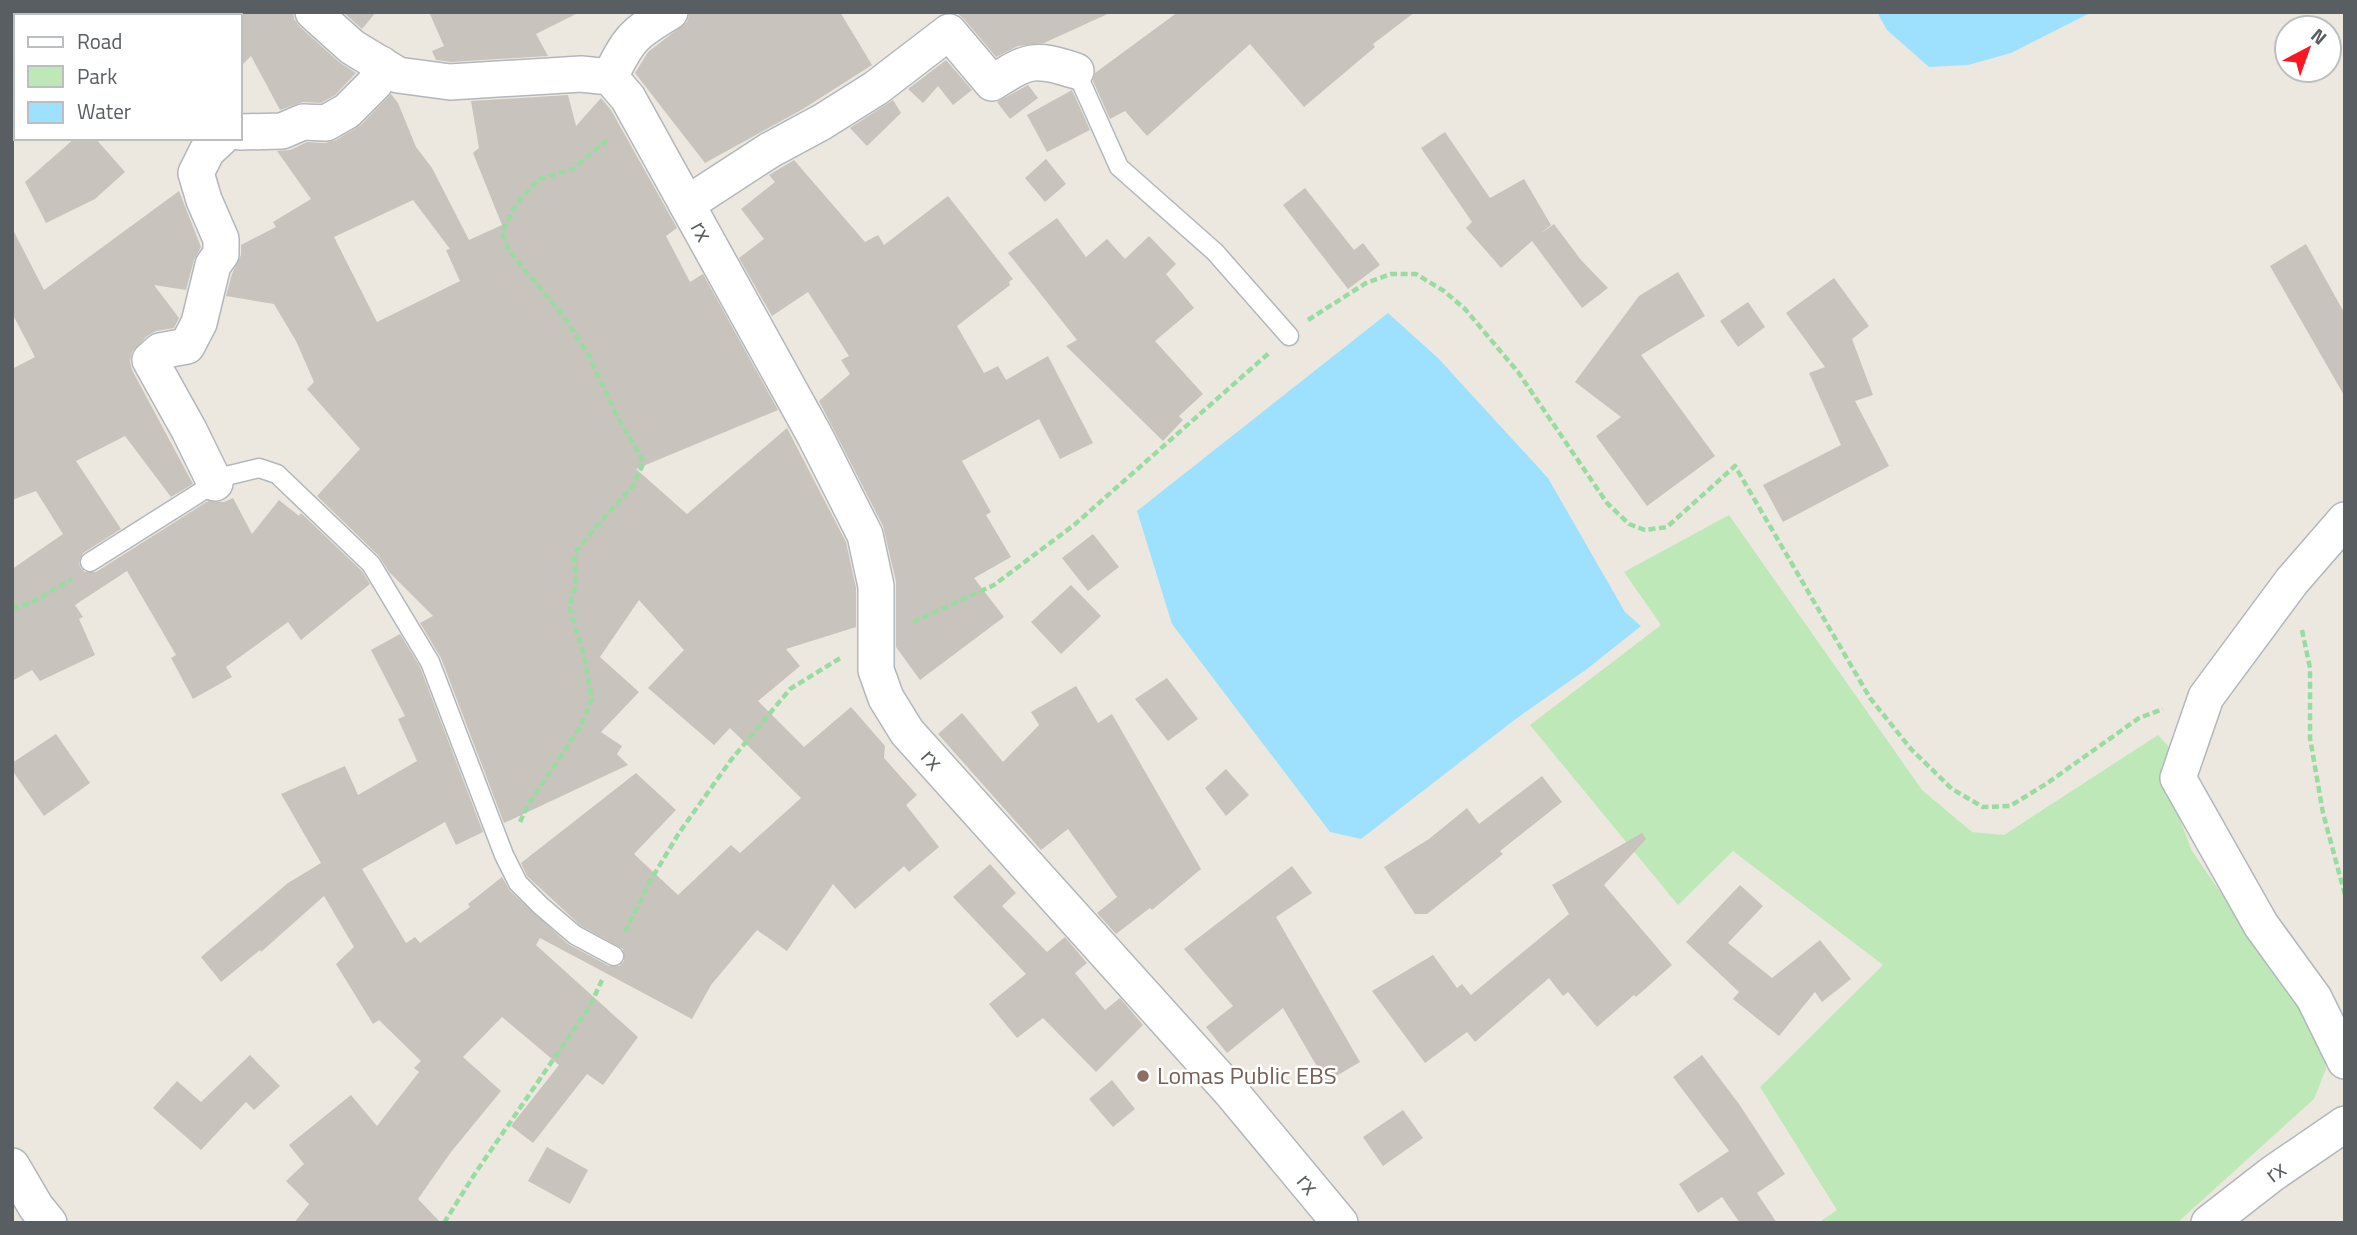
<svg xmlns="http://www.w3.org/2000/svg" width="2357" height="1235" font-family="'Titillium Web',sans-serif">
<rect width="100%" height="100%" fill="#ede8df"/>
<!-- green -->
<polygon fill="#bee8b8" points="1729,515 1922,790 1972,832 2004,835 2158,735 2169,747 2162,773 2192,851 2320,1037 2326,1069 2314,1099 2177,1223 1818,1223 1837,1210 1760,1087 1883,965 1733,851 1678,905 1530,725 1661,625 1624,572"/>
<!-- water -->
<g fill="#9de1ff">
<polygon points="1877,12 2092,12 2011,53 1968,65 1929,67 1887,30"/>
<polygon points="1388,313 1438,358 1548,478 1625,612 1641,626 1587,669 1517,718 1361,839 1330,832 1172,624 1137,511"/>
</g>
<!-- building -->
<g fill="#c8c3bc" fill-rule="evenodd">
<polygon points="240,12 293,12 294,19 300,27 339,62 356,73 335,95 321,103 303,102 280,110 251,56 240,67"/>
<polygon points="343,12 376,12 362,29"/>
<polygon points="429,12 580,12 536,34 548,56 451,62 436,60 432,51 444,46"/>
<polygon points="690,12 840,12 872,65 803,109 705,163 635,73 648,52 687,22"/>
<polygon points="948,12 1112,12 1044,43 1018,46 996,57 964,19 957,13"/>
<polygon points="1178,12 1415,12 1373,44 1375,47 1304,107 1250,44 1147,136 1125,111 1110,119 1093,81 1095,73"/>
<polygon points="946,60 972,90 953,105 938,86 923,103 908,89"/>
<polygon points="1028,85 1038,98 1010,119 997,102"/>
<polygon points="1072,90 1090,130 1047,152 1027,115"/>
<path d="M 391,94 L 398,103 L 416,147 L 432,168 L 469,240 L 502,225 L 473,153 L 479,148 L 471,101 L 568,95 L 576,126 L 601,98 L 611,110 L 677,228 L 666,236 L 690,282 L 703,274 L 778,410 L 636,469 L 687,514 L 787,428 L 846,542 L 856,588 L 856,627 L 786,649 L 800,666 L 758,701 L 804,747 L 851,707 L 885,746 L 884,758 L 917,795 L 906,805 L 939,847 L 909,872 L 904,866 L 855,909 L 833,884 L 787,951 L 757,930 L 711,985 L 692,1019 L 540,938 L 536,945 L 638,1037 L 603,1085 L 587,1074 L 533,1143 L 511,1126 L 559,1065 L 502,1017 L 463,1057 L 501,1091 L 451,1152 L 418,1199 L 441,1223 L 294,1223 L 309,1204 L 286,1181 L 304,1164 L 289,1145 L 351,1095 L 377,1126 L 419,1072 L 414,1068 L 421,1061 L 379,1020 L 373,1024 L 336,964 L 354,947 L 324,896 L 261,952 L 260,950 L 221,982 L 201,957 L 288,883 L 321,863 L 281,794 L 345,766 L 358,795 L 417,761 L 398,719 L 405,716 L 371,650 L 400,634 L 420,667 L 483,832 L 456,845 L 445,822 L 362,869 L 406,943 L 415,937 L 420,943 L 470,907 L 468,904 L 502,877 L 510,891 L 568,944 L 609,966 L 619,966 L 624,961 L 623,949 L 581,926 L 527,876 L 521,863 L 636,773 L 676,810 L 634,854 L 678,895 L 731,845 L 740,853 L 801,798 L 730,728 L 714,745 L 648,688 L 684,650 L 639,600 L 600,657 L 639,692 L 601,732 L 622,746 L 617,754 L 628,765 L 504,823 L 441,658 L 420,623 L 433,616 L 389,572 L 379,556 L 317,496 L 360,449 L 307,389 L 314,382 L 296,341 L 274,304 L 226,296 L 232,274 L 241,255 L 241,245 L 276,227 L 273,222 L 311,199 L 277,151 L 290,150 L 307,142 L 325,143 L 336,140 L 361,125 ZM 413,200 L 450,249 L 446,250 L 460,281 L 377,322 L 334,237 Z"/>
<polygon points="893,100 901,113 867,146 850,128"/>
<polygon points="1445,132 1490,198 1524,179 1551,225 1540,234 1554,224 1581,260 1608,288 1582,308 1532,241 1501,268 1466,228 1472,222 1421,148"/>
<polygon points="75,138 95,138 125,172 95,199 46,223 25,182"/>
<polygon points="1046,159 1066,184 1045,202 1025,178"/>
<polygon points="794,160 865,242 878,235 884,245 948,196 1013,279 1009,282 1010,285 957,326 984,373 998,366 1006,380 1048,356 1093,443 1060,459 1039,419 962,461 991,512 986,515 1011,557 974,578 1004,617 920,680 896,647 896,582 883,526 819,401 850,374 841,360 849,356 808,292 772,316 739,258 764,239 741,209 775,182 769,175"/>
<polygon points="1305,188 1354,250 1363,243 1380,265 1348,289 1283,205"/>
<polygon points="179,191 201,247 194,260 186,290 154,285 179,318 174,328 156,331 147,336 132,352 130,361 132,370 193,484 171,497 125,436 76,461 121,529 83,553 79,562 80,567 85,572 96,572 208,501 224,502 233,498 252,534 279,500 299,516 301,513 362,571 370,584 301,640 288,622 226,667 232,677 193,699 171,658 176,655 127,571 75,605 83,617 79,619 95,655 40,681 32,670 12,681 12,569 63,534 36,491 12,500 12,369 35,357 12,313 12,228 44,290"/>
<polygon points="1057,218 1086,257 1107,239 1125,259 1149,236 1176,264 1166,274 1194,308 1155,341 1203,394 1179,416 1183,420 1163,441 1066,346 1077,340 1008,253"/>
<polygon points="2306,244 2345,314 2345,397 2270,266"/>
<polygon points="1678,272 1705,316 1641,355 1715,456 1647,506 1596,436 1621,417 1575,382 1639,296"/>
<polygon points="1834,278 1869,326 1852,339 1873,395 1855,401 1889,466 1783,522 1763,485 1841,445 1809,373 1825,367 1786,313"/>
<polygon points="1748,302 1765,327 1738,347 1720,321"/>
<polygon points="1093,534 1119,567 1088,591 1062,558"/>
<polygon points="1071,585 1101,616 1061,654 1031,622"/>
<polygon points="1167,678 1198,719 1168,741 1135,699"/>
<polygon points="1076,686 1098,723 1112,714 1201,869 1152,910 1150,908 1116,934 1097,913 1117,897 1068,829 1041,850 938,734 962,713 1003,762 1039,725 1031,712"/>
<polygon points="56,734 90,783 44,816 12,770 12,763"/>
<polygon points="1226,769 1249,795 1226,816 1205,788"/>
<polygon points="1542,776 1562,802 1500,851 1503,854 1427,914 1415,914 1384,867 1429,839 1467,808 1479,824"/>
<polygon points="1642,833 1646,839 1604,885 1672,965 1636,997 1634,995 1597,1027 1568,992 1563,996 1549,978 1475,1042 1467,1032 1425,1063 1372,991 1433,955 1457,988 1462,984 1471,995 1569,914 1552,885"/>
<polygon points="990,864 1016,893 1002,906 1047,952 1065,937 1087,963 1075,973 1105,1010 1120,998 1143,1025 1096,1072 1043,1018 1017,1038 989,1004 1026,974 953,897"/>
<polygon points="1292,866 1312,893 1276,917 1360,1062 1326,1082 1283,1008 1227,1053 1206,1027 1233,1006 1184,949"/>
<polygon points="1740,885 1763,906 1728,943 1772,978 1820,940 1851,979 1822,1002 1815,992 1779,1036 1733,999 1739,992 1686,942"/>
<polygon points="250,1055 280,1086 254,1110 246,1102 201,1150 153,1108 177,1081 201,1102"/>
<polygon points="1702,1055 1739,1104 1785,1174 1757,1193 1777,1223 1740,1223 1722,1197 1698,1213 1679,1184 1729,1151 1673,1077"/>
<polygon points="1112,1080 1135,1109 1113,1127 1089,1099"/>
<polygon points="1403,1110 1423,1138 1383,1166 1363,1137"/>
<polygon points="547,1147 588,1170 570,1204 528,1181"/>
</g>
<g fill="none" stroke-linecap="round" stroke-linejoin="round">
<defs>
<g id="service">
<polyline points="1076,71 1119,167 1215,252 1289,336"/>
<polyline points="90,562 226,476 259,468 277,474 371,564 430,662 504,855 518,883 541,906 575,935 614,956"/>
</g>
<g id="minor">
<path id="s1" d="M 313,12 L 352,47 L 398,75 L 450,82 L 581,74 L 610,77 L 628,98 L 815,436 L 865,535 L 876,586 L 876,670 L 886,698 L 907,732 L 1232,1093 L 1340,1223"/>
<path d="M 610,77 C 629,38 633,34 670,12"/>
<polyline points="240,132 282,131 303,122 326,123 347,111 375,83 381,64"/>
<path d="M 687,204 L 770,150 L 822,122 L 876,88 L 949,32 L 992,83 C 1028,60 1034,57 1076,71"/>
<polyline points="215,483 189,430 150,360 160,351 187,346 199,323 213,265 221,254 221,239 204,200 196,173 207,151 221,138"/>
<polyline points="2345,520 2292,581 2206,697 2178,778 2261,925 2314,998 2345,1061"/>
<polyline points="12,1166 36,1207 49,1223"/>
<path id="s2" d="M 2209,1223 L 2272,1174 L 2345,1124"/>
</g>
</defs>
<!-- service casing -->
<use href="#service" stroke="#b2b7bc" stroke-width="21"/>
<!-- minor casing -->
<use href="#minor" stroke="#b2b7bc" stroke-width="38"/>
<!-- path -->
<g stroke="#99dca2" stroke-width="4.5" stroke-dasharray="7 3.5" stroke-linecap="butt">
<polyline points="1308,320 1366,283 1391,274 1416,274 1444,291 1465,309 1518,372 1607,503 1629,524 1645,530 1667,527 1735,466 1870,698 1911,749 1952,789 1983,807 2010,806 2046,784 2139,718 2163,709"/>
<polyline points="12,608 31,603 72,579"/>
<polyline points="913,622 994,585 1074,525 1269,353"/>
<polyline points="2302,630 2310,668 2310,738 2323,813 2345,895"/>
<polyline points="520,822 528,805 580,727 592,699 583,652 569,607 576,584 574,555 594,529 633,486 644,462 618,418 588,354 562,314 509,251 502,232 517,203 539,179 573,169 609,138"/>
<polyline points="625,932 649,883 679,833 731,760 790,689 842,657"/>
<polyline points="444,1223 476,1172 590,1006 602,980"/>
</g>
<!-- service -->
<use href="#service" stroke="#fff" stroke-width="18"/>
<!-- minor -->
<use href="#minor" stroke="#fff" stroke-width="35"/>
</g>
<!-- markers -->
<circle fill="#8d6e63" stroke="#fff" stroke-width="2.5" cx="1143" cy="1076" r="7"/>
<g text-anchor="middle" stroke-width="5" stroke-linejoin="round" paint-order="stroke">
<!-- street labels -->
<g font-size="24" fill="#585e62" stroke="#fff">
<text dy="8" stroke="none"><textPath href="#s1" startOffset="499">rx</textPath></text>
<text dy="8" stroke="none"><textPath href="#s1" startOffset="1087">rx</textPath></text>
<text dy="8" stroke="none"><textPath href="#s2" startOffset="84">rx</textPath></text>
<text dy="8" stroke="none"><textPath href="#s1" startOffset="1654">rx</textPath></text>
</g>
<!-- education labels -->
<g font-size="24" fill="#785e54" stroke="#fff" text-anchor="start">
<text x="1157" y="1084">Lomas Public EBS</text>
</g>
</g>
<!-- border -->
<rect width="2357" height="1235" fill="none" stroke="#585e62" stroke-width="28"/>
<!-- legend -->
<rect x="14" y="14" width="228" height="126" fill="#ffffff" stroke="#bcbfc0" stroke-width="2"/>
<rect x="28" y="37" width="35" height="10" fill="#ffffff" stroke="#bcbfc0" stroke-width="2"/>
<text x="77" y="49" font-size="21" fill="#585e62">Road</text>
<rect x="28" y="66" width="35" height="21" fill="#bee8b8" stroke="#bcbfc0" stroke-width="2"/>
<text x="77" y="84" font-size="21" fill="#585e62">Park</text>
<rect x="28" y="102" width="35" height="21" fill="#9de1ff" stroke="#bcbfc0" stroke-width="2"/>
<text x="77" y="119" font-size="21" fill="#585e62">Water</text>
<!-- north arrow -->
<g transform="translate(2308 49) rotate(41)"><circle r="33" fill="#ffffff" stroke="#bcbfc0" stroke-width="2"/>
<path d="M0-5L12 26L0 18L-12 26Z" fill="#fc1623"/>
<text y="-10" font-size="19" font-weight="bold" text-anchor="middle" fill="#585e62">N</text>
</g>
</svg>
